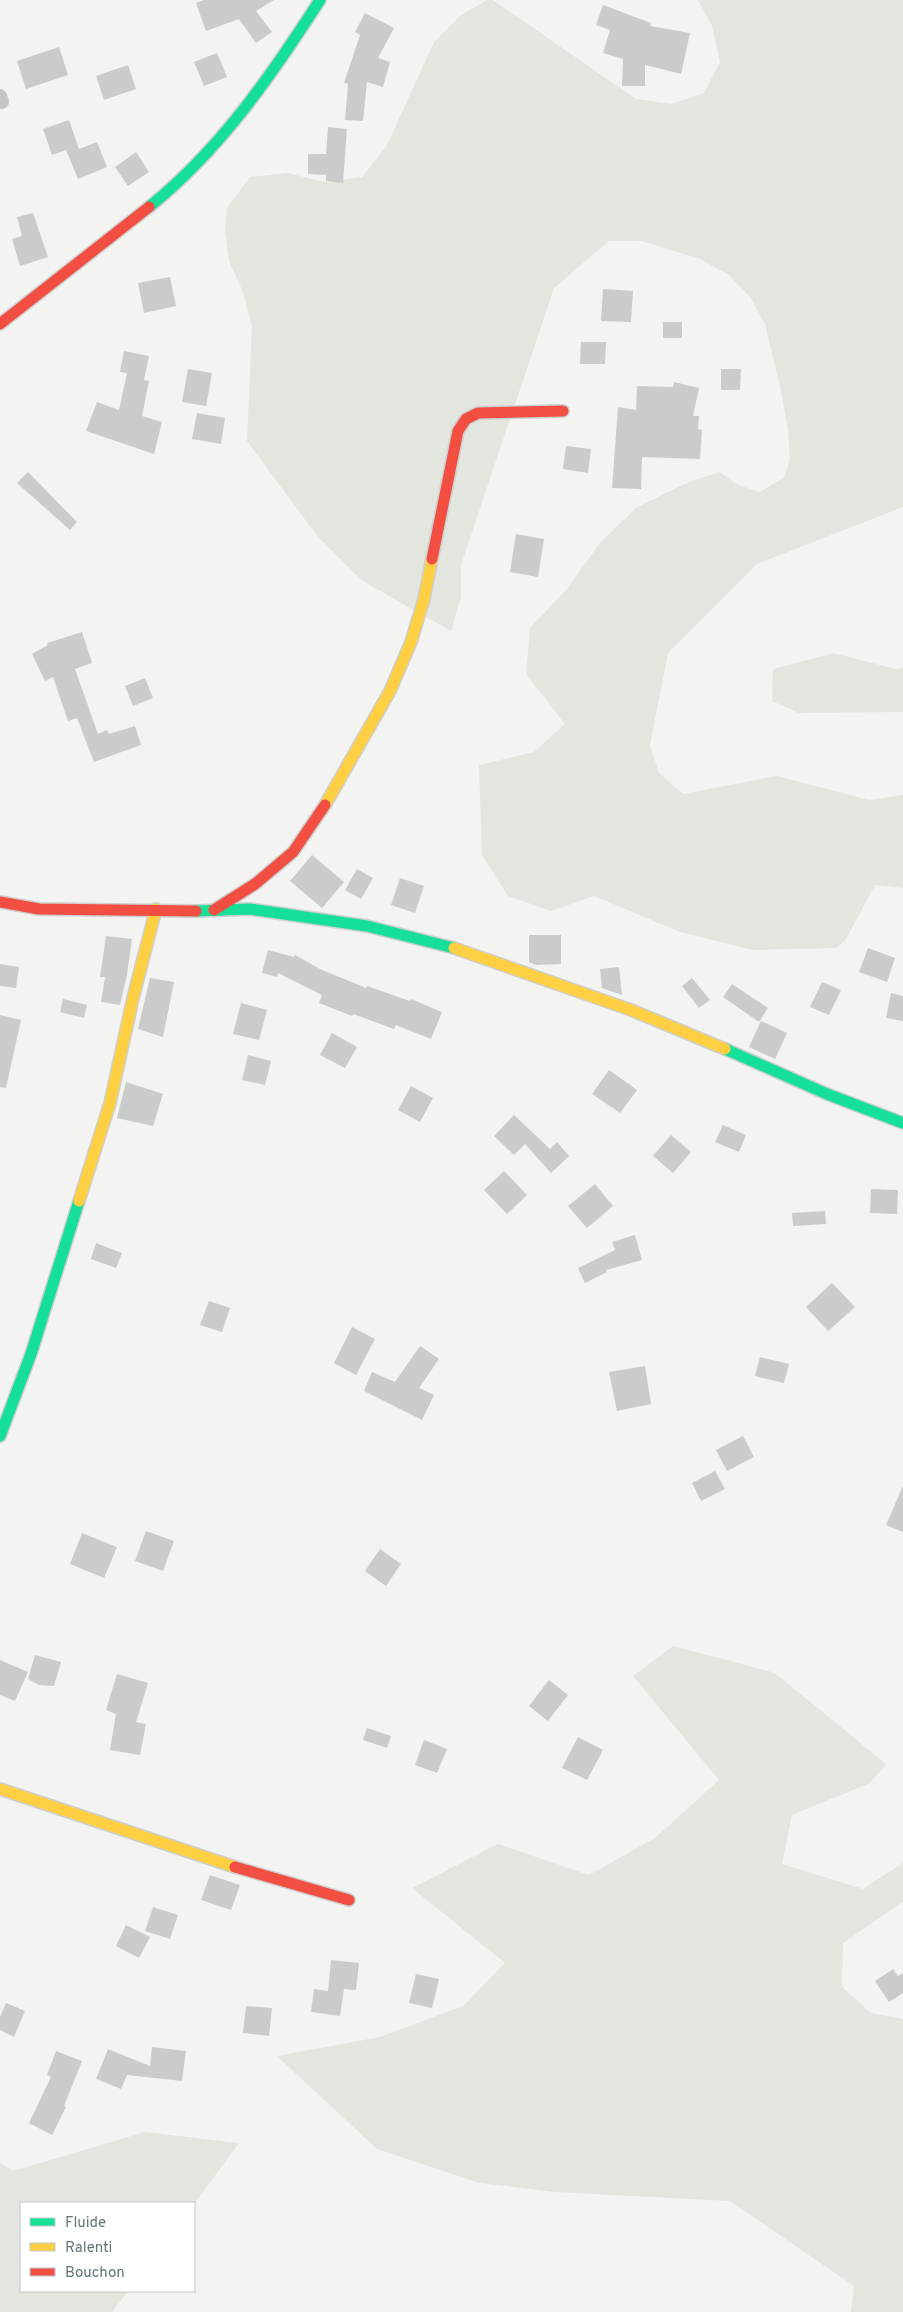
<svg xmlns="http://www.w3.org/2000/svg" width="903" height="2312" font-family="Overpass,sans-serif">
<rect width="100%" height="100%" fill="#f3f3f2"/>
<!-- green -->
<g fill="#e3e5df">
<polygon points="487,0 493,0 636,99 671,104 704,93 720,62 712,26 698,0 903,0 903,507 757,564 668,653 650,745 659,773 683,794 777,776 869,800 903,795 903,888 875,885 846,939 836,948 753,950 680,932 594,896 551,911 508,896 482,855 479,765 534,752 565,724 526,674 530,628 567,589 600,543 637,507 689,482 719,472 738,485 760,492 784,477 790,460 788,429 780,386 765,324 750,297 729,275 700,259 642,241 609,241 554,288 461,565 461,597 451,631 361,580 318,537 247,441 252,327 243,292 229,261 225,230 227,208 250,177 288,173 324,182 362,177 386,147 434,42 460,16"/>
<polygon points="834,653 895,669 903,668 903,712 799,713 772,701 773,669"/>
<polygon points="673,1646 775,1673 886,1764 870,1783 792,1815 782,1864 863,1889 903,1863 903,1902 843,1943 842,1987 871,2013 903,2019 903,2312 851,2312 854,2286 730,2201 556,2192 479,2183 377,2149 277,2056 380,2037 463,2006 505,1963 412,1888 498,1844 589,1875 655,1838 719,1780 633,1676"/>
<polygon points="145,2132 239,2143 194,2204 21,2203 21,2291 128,2291 112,2312 0,2312 0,2163 13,2171"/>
</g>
<!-- building -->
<g fill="#cacbcb">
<polygon points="204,0 274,0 256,11 272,32 256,43 239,19 206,31 196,3"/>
<polygon points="603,5 651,23 650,26 690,33 681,74 645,65 645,86 622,86 623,59 603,53 610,30 596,25"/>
<polygon points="365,13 394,28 378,58 390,62 383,87 367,82 363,121 345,120 348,84 344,83 360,35 355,32"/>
<polygon points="59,47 68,75 26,89 17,61"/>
<polygon points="217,53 227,77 204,86 194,62"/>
<polygon points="128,65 136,89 104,100 96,76"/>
<polygon points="69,120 79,149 97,142 107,167 78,179 66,150 52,155 43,129"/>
<polygon points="328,127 347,129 343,183 326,181 326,175 308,174 308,154 326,154"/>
<polygon points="136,152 149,172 128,186 115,167"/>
<polygon points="33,213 48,257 20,266 12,239 22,236 17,217"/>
<polygon points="170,277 176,306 144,313 138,283"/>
<polygon points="603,289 633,291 631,322 601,321"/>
<rect x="663" y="322" width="19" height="16"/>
<polygon points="581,342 606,342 605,364 580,364"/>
<polygon points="124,351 149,356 144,380 149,381 142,416 162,422 154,454 86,431 97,402 119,410 127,373 120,372"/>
<polygon points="188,369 212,373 206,406 182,402"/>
<polygon points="721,369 741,369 740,390 721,390"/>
<polygon points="674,382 699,388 693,416 699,416 698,429 702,430 700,459 642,457 641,489 612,488 618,407 636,410 637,386 673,387"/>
<polygon points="197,413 225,418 221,444 192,439"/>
<polygon points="566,446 591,449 588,473 563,469"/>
<polygon points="28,472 77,522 70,530 17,483"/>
<polygon points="516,534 544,539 538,577 510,572"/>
<polygon points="82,632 92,663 75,669 98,734 107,730 109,734 135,726 141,745 94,762 77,718 68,721 53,677 45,681 32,654 48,645 47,643"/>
<polygon points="145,678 153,698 133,706 125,686"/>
<polygon points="312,855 344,882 322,908 290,881"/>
<polygon points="357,869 373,878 361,899 345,890"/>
<polygon points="400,878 424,886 415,913 391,905"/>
<polygon points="529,935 561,935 561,964 536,965 529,962"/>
<polygon points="106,936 132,939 127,975 120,1005 101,1002 105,977 100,977"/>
<polygon points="868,948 895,958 887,982 859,972"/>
<polygon points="268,950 294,957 295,955 320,969 366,988 367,986 410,1001 411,999 442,1012 431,1039 396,1025 394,1029 353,1014 352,1016 319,1003 322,995 278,973 277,977 262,973"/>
<polygon points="0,964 19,967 16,988 0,986"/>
<polygon points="619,967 622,995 602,988 600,969"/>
<polygon points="150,978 174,982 163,1037 138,1029"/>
<polygon points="692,978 710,1000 699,1008 682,986"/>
<polygon points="822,982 841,990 829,1015 810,1007"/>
<polygon points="732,984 768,1008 759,1022 723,997"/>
<polygon points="891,993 903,996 903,1021 886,1018"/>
<polygon points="63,999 87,1005 84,1018 60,1012"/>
<polygon points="241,1003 267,1010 259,1040 233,1034"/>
<polygon points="0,1015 21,1020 6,1088 0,1087"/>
<polygon points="761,1021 787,1033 775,1059 749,1047"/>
<polygon points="332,1033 357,1047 345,1068 320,1055"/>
<polygon points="248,1055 271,1061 265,1085 242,1080"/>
<polygon points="609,1070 637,1090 620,1113 592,1094"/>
<polygon points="126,1082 163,1094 153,1126 117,1118"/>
<polygon points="411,1086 433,1098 420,1122 398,1110"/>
<polygon points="514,1115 550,1149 557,1142 569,1156 551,1173 525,1144 514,1155 494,1136"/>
<polygon points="723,1125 746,1135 739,1152 715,1142"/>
<polygon points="671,1135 691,1152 673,1173 653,1156"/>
<polygon points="504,1171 527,1195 507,1214 484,1190"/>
<polygon points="595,1184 613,1206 587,1228 568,1206"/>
<polygon points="871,1189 898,1190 897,1214 870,1213"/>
<polygon points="825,1211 826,1224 793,1226 792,1213"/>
<polygon points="635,1235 642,1260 606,1270 607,1272 585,1283 578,1268 615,1250 612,1242"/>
<polygon points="96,1243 122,1253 116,1268 91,1259"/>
<polygon points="832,1283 855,1307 828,1331 806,1307"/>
<polygon points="209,1301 230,1308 222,1332 200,1325"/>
<polygon points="352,1327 375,1339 356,1375 334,1363"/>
<polygon points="420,1346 439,1359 419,1388 434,1395 422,1420 364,1391 372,1372 395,1382"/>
<polygon points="760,1357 789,1364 784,1383 755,1376"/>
<polygon points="645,1366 651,1404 617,1411 609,1372"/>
<polygon points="743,1436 754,1457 727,1471 716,1450"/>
<polygon points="715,1471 725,1489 701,1501 692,1483"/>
<polygon points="903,1486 903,1532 886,1525"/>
<polygon points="146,1531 174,1541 163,1571 135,1561"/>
<polygon points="82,1533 117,1547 104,1578 70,1564"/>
<polygon points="380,1549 401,1564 386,1586 365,1571"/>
<polygon points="35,1655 61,1662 54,1686 39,1685 28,1679"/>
<polygon points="0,1660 28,1672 15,1701 0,1695"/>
<polygon points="117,1674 148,1683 136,1722 146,1724 140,1755 110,1750 116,1714 106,1710"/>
<polygon points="549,1680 568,1695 548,1721 529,1706"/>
<polygon points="367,1728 391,1736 387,1748 363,1740"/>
<polygon points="578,1737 603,1750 587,1780 562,1768"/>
<polygon points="424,1740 447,1749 437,1773 415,1765"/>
<polygon points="210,1875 240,1885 231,1910 201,1900"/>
<polygon points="153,1907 178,1915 170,1939 145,1931"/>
<polygon points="126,1925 150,1937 139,1958 116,1946"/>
<polygon points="331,1960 359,1963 356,1990 344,1989 340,2016 311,2012 314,1989 328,1991"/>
<polygon points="893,1969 898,1976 903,1973 903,1993 889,2002 875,1981"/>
<polygon points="416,1974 439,1979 432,2008 409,2003"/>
<polygon points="6,2003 25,2011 14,2037 0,2030 0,2017"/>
<polygon points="246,2006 272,2008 269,2036 243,2033"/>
<polygon points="152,2047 186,2051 182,2081 127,2075 121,2089 96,2079 108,2049 150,2066"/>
<polygon points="56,2051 82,2061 64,2106 66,2107 52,2135 29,2123 51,2077 47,2075"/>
</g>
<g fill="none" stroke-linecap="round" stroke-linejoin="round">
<defs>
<g id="fast">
<path d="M 149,207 C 220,150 271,76 320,0"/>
<polyline points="196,911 250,909 367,926 454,948"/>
<polyline points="725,1049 827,1094 903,1123"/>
<polyline points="0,1436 31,1354 79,1201"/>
</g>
<g id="slow">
<polyline points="325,805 390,691 411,642 424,599 432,559"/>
<polyline points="454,948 631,1010 725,1049"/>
<polyline points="79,1201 110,1103 133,998 156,909"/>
<polyline points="0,1789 235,1867"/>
</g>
<g id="jam">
<polyline points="0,324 149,207"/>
<polyline points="432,559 458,431 466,419 478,413 563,411"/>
<polyline points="0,902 39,909 196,911"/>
<polyline points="214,910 255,884 293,852 325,805"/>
<polyline points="235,1867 349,1900"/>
</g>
</defs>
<!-- fast casing -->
<use href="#fast" stroke="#cecfcf" stroke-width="14"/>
<!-- slow casing -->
<use href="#slow" stroke="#cecfcf" stroke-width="14"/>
<!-- jam casing -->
<use href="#jam" stroke="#cecfcf" stroke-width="14"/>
<!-- street -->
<polyline stroke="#c4c6c6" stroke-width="14" points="0,96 2,102"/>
<!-- fast -->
<use href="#fast" stroke="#16e098" stroke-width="11"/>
<!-- slow -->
<use href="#slow" stroke="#ffcf43" stroke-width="11"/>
<!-- jam -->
<use href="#jam" stroke="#f24e42" stroke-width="11"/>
</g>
<!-- legend -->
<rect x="20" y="2202" width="175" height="90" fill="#ffffff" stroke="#c0c8ca"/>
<rect x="30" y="2218" width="25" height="8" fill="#16e098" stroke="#c0c8ca"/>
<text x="65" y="2227" font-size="15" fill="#62767a">Fluide</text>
<rect x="30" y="2243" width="25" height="8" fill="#ffcf43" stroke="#c0c8ca"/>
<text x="65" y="2252" font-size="15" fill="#62767a">Ralenti</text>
<rect x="30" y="2268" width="25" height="8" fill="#f24e42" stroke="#c0c8ca"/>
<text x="65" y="2277" font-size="15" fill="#62767a">Bouchon</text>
</svg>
